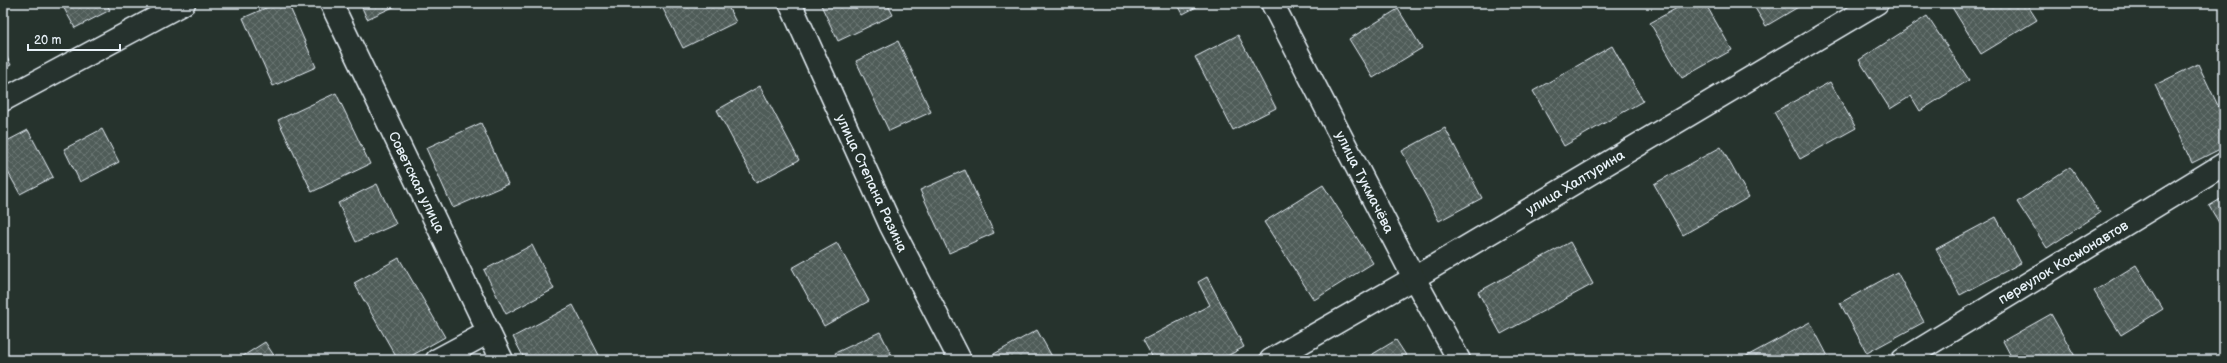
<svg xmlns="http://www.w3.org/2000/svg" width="2227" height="363" font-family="'Balsamiq Sans',sans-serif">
<defs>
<pattern id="building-cross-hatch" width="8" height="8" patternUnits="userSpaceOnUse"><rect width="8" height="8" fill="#505c59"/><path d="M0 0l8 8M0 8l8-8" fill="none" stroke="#697472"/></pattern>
</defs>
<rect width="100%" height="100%" fill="#26332d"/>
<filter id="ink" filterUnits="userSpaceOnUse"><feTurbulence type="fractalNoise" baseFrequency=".025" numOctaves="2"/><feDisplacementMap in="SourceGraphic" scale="8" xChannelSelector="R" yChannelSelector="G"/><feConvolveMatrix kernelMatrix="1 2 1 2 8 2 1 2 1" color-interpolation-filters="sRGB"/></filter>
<g filter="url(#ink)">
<!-- building -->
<g fill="url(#building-cross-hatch)" stroke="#e8f1f8">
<polygon points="61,3 106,3 110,10 75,28"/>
<polygon points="277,3 288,3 316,67 273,86 243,18"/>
<polygon points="360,3 402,3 367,19"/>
<polygon points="660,3 726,3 736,22 683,48"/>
<polygon points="820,3 887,3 893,15 838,41"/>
<polygon points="1177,3 1204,3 1183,14"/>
<polygon points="1686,3 1705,3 1732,50 1682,78 1650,23"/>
<polygon points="1752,3 1805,3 1766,26"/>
<polygon points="1953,3 2026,3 2037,20 1981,54 1950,4"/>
<polygon points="1398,9 1422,48 1373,78 1349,39"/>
<polygon points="1927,16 1969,80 1920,111 1911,96 1890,109 1859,60"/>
<polygon points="1238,35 1276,108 1233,130 1195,57"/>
<polygon points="898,41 931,112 889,131 856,61"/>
<polygon points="1612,46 1643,101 1564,146 1533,91"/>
<polygon points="3,50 11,65 3,69"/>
<polygon points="2198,64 2224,118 2224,147 2192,163 2155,85"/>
<polygon points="1830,82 1856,128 1800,159 1774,112"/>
<polygon points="760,86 799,160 756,183 717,110"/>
<polygon points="336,93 370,164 312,192 278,120"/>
<polygon points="481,123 508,184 453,208 426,148"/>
<polygon points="1445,128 1482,198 1439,221 1402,151"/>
<polygon points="102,129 119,162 80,182 64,149"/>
<polygon points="28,130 53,177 20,194 3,163 3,143"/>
<polygon points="1721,147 1749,197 1683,235 1654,184"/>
<polygon points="2070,167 2100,213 2047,248 2017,202"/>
<polygon points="965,170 994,233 949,253 920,190"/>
<polygon points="377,184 396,224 356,242 338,203"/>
<polygon points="1323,185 1373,263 1314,300 1264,222"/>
<polygon points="2224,197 2224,231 2209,206"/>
<polygon points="1996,217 2021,263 1960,295 1936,249"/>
<polygon points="1570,242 1593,284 1501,334 1478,292"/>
<polygon points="837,243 869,301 824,326 792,268"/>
<polygon points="532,245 554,289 506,314 484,270"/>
<polygon points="399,258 445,337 404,360 398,360 354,283"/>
<polygon points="2136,265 2163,309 2121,335 2094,291"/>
<polygon points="1897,272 1924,322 1867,353 1840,303"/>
<polygon points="1207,277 1244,347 1220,360 1154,360 1143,340 1210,305 1198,282"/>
<polygon points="573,305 601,359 525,360 513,337"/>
<polygon points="2051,314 2077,360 2013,360 2003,341"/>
<polygon points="1810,322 1830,360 1747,360 1745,357"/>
<polygon points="1037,330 1054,360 997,360 994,354"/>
<polygon points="880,332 894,360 838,360 835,353"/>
<polygon points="1396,340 1409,360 1363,360"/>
<polygon points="265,342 277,360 237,360"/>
</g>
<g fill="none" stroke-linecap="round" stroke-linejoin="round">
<defs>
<g id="street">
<polyline points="331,3 502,360"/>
<polyline points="790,3 891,226 960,360"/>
<polyline points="3,100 184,3"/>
<polyline points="437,360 489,332"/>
<polyline points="1271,360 1414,278 1877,3"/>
<polyline points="1903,360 2224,164"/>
</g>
<polyline id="secondary" points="1272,3 1414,278 1459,360"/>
</defs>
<!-- street casing -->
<use href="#street" stroke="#e8f1f8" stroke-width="25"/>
<!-- secondary casing -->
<use href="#secondary" stroke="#e8f1f8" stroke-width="25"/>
<!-- street -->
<use href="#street" stroke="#26332d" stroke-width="22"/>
<!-- secondary -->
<use href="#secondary" stroke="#26332d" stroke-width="22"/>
</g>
</g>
<g text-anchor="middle" stroke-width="3" stroke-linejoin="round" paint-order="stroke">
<!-- street labels -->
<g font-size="14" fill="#e8f1f8" stroke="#26332d">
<text transform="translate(417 182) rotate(64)" y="5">Советская улица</text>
<text transform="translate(1365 182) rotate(63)" y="5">улица Тукмачёва</text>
<text transform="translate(1575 182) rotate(-31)" y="5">улица Халтурина</text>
<text transform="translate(872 183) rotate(65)" y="5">улица Степана Разина</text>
<text transform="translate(2063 262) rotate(-31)" y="5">переулок Космонавтов</text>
</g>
</g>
<!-- margin -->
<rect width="2227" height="363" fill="none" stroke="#26332d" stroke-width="16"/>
<rect x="8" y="8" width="2211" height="347" fill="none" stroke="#e8f1f8" stroke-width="1.5" filter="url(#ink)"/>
<!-- scale -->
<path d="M28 44v6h92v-6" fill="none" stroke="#e8f1f8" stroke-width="2"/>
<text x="34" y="44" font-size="12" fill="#e8f1f8" stroke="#26332d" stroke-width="3" paint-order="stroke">20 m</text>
</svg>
